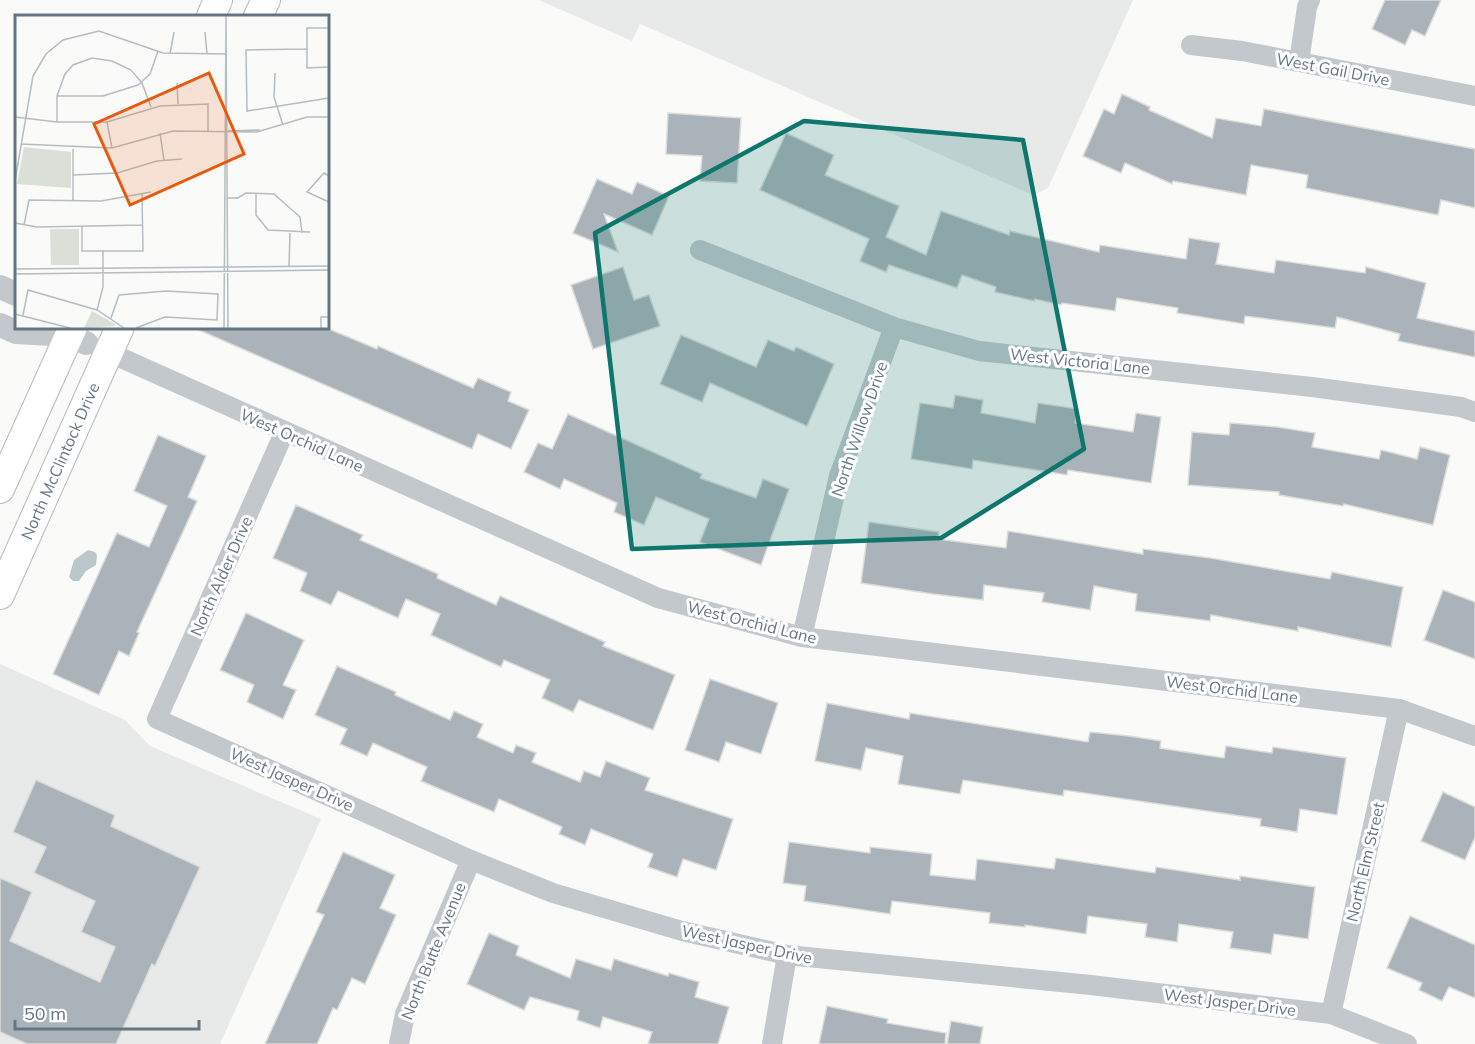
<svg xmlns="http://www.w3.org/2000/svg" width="1475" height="1044" font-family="Mulish,sans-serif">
<rect width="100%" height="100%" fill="#fafaf8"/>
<!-- built -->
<g fill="#e8e9e9">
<polygon points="539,0 1133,0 1048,188 1033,195 640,24 632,41"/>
<polygon points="0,664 125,720 150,746 321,819 220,1044 0,1044"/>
</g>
<!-- water -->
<polygon fill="#bbc7cb" points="88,550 95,552 97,555 96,565 86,571 79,581 73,581 69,577 74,560"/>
<!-- building -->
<g fill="#aab3b9" stroke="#dcdcda" stroke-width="1.5">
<polygon points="1385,0 1441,0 1425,36 1412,30 1405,45 1372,29"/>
<polygon points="1122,94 1150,107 1149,110 1212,138 1216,118 1261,126 1264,109 1475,149 1475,208 1441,200 1438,215 1306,188 1308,175 1251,165 1246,195 1173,181 1172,184 1125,163 1121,173 1083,156 1104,109 1114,114"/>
<polygon points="668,113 741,118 737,183 700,181 702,156 666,154"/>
<polygon points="786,133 834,155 825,175 899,206 886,237 926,255 941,211 1009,235 1010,231 1099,252 1100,245 1186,259 1189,238 1220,243 1216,264 1274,273 1276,260 1365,273 1366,267 1426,283 1417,318 1475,331 1475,357 1398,341 1400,334 1337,317 1335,328 1245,316 1244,324 1177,313 1178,308 1117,298 1115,311 1062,303 1061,305 1035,299 1034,301 995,292 996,287 962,275 957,288 889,265 886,272 860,261 869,239 760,190"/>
<polygon points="597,179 632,194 637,182 669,196 652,235 604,214 618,252 573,233"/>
<polygon points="623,267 634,300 649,295 660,326 593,349 571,285"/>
<polygon points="192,327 324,327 377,349 378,346 473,388 478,378 511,392 508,401 529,410 511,449 478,434 472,449"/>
<polygon points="681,335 756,367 768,340 794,351 796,347 834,364 807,426 710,383 702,402 660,384"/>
<polygon points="955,395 983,400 981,413 1035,423 1038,403 1078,409 1075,423 1133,432 1136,413 1161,417 1151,483 1068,470 1067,475 973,460 972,469 911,459 920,403 953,408"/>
<polygon points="568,414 702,474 700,478 756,498 763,479 789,489 761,565 700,542 709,519 656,497 644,525 614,512 617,503 564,479 560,489 524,472 538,443 552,449"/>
<polygon points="1230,423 1277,427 1315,433 1312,447 1379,459 1381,450 1417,459 1420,447 1450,455 1433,525 1344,504 1343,506 1279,495 1279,492 1188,485 1192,432 1229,435"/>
<polygon points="158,435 206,456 188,497 197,501 137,632 139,633 129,656 119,651 99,695 53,674 117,533 149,547 167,506 134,491"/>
<polygon points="296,505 363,535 360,540 438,574 437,578 496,605 500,596 605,642 603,646 675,675 653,730 579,700 573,712 542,698 550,680 504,660 501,667 431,635 440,614 406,599 398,618 338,591 331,605 300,591 307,573 273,558"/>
<polygon points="869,522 939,532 938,539 1006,548 1008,531 1143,554 1143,549 1210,558 1330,579 1332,572 1403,587 1391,647 1298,627 1298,631 1211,615 1210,621 1135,611 1137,594 1094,586 1090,610 1042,602 1044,593 984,585 983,600 933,594 861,583"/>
<polygon points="1443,590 1475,602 1475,659 1424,640"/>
<polygon points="246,613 304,640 283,685 296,690 283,719 247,702 254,685 220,670"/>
<polygon points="337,666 396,692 395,695 450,720 454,711 483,724 477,737 513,753 516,745 536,753 532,762 580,782 584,771 600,777 606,761 650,778 645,790 733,819 716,870 683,859 677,877 648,867 653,854 591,829 585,845 559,834 562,827 499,799 494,812 421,781 427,767 373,743 367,756 340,744 347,729 315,715"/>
<polygon points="710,679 778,703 761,754 726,742 719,762 685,750"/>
<polygon points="827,703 909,719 910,713 1088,742 1090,732 1129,736 1161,741 1160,748 1224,758 1226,746 1272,753 1273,747 1346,758 1337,815 1300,809 1297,832 1260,826 1261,819 1064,790 1063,796 963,780 960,794 898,784 903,756 866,748 861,770 815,761"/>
<polygon points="36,780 115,815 111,826 200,867 155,966 152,964 116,1044 27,1044 0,1032 0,878 32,892 10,941 100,982 115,947 81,932 95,901 34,873 46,847 13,832"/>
<polygon points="1443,792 1475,807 1475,837 1465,860 1421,841"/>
<polygon points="789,842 870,853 870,847 932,854 930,875 975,880 977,859 1054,869 1056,858 1155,873 1156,867 1240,880 1240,876 1315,887 1308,939 1274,934 1271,954 1230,948 1233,932 1179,924 1177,942 1145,937 1147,924 1088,916 1086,934 1025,925 1025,927 989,923 990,913 892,901 890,914 804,901 806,886 783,883"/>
<polygon points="343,852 395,875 380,908 396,915 365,984 352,978 337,1010 333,1008 317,1044 265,1044 324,915 316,912"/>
<polygon points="1410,916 1475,945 1475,998 1449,987 1442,1001 1419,990 1422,983 1387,968"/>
<polygon points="489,933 519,946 516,955 570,978 576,959 611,970 614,959 668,976 669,973 699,982 695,997 729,1007 718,1044 648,1044 652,1032 603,1017 600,1028 577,1020 579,1011 530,997 524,1010 467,984"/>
<polygon points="827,1006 888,1019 887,1023 946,1033 945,1044 819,1044"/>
<polygon points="951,1021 983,1027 980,1044 947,1044"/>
</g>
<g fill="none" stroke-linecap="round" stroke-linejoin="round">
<defs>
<g id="secondary">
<polyline points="211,16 218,0"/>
<polyline points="258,16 266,0"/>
<polyline points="0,489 73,327"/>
<polyline points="0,595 120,327"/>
</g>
</defs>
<!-- secondary casing -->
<use href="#secondary" stroke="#b3babf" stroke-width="30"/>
<!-- minor -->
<g stroke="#c3c8cc" stroke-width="20">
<polyline points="1191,45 1242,51 1475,96"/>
<polyline points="1299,62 1307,7 1310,0"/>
<polyline points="700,250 894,327 979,351 1312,387 1461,407 1475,412"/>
<polyline points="99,348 658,598 802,637 1399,709 1475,736"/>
<polyline points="284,433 157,719 471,860 553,893 682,931 787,955 1091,985 1331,1014 1407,1044"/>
<polyline points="802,637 839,476 894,327"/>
<polyline points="1331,1014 1399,709"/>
<polyline points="399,1044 405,1014 471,860"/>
<polyline points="772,1044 787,955"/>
</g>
<!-- tertiary -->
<g stroke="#c3c8cc" stroke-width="24">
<polyline points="0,287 16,294"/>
<polyline points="0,325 16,332 69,335 86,343"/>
</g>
<!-- secondary -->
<use href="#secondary" stroke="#fff" stroke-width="28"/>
</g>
<!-- marked area -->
<path fill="#0f766e" fill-opacity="0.2" stroke="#0f766e" stroke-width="4.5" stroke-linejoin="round" d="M 804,121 L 1023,140 L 1084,449 L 941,538 L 632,549 L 595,233 Z"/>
<g text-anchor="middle" stroke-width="6" stroke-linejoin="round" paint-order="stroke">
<!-- street labels -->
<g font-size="16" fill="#657683" stroke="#fff">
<text transform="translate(1333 69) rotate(11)" y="6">West Gail Drive</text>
<text transform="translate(1080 361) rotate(6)" y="6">West Victoria Lane</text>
<text transform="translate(859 429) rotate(-71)" y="6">North Willow Drive</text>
<text transform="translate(302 440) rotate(24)" y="6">West Orchid Lane</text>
<text transform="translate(60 461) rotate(-66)" y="6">North McClintock Drive</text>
<text transform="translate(221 576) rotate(-66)" y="6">North Alder Drive</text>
<text transform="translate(752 622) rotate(14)" y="6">West Orchid Lane</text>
<text transform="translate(1232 689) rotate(7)" y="6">West Orchid Lane</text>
<text transform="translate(292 779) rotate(24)" y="6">West Jasper Drive</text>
<text transform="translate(1365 862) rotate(-77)" y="6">North Elm Street</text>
<text transform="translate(747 944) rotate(12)" y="6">West Jasper Drive</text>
<text transform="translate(433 951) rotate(-68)" y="6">North Butte Avenue</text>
<text transform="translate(1230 1002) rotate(7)" y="6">West Jasper Drive</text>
</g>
</g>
<!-- overview -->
<g transform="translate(15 15)">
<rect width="314" height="314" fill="#fafaf8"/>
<path d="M 9,132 L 56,137 L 56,173 L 2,169 ZM 35,214 L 64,214 L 64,250 L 36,250 ZM 77,296 L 100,309 L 100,311 L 69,313 Z" fill="#dadfd7"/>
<path fill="none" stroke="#b5bdc2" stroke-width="1.5" d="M 211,9 L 213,313M 314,13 L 292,13 L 292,53 L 314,52M 190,17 L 192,39M 292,34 L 231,35 L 232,96 L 314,83M 155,39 L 159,17M 260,58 L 259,82 L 268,110M 162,68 L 163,89M 42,81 L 88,81 L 123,70 L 135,59 L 143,36M 0,102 L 42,107 L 92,107 L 145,91 L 193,89 L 193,116M 42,107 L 42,81 L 50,59 L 58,50 L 77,43 L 97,46 L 116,55 L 127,68 L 136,92M 92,107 L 97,133M 213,116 L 245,115M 145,118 L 149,145M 6,129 L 97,133 L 158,116 L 242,117 L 292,102 L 314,102M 58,134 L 58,186M 58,160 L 102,158 L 142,146 L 167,144M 314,161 L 309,158 L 292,177 L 314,187M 0,166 L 18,61 L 31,39 L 48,25 L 84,16 L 148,38 L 211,39M 241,178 L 241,200 L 253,215 L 295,217M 212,183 L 223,183 L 231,178 L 259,179 L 285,202 L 287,218M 0,208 L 22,212 L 128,210M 9,210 L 14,185 L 86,186 L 136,177M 67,211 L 67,236 L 128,236 L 127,179M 274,252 L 275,218M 0,254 L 314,251M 0,259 L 314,255M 82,295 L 88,272 L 88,236M 0,299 L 55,313M 8,300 L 13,275 L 82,295 L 109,313M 96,303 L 104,280 L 151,276 L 203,279 L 202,305 L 150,302 L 121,313M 209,313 L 211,1M 306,313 L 306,302 L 314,302"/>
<path fill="#e8590c" fill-opacity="0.15" stroke="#e8590c" stroke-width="3" d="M 194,58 L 229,139 L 115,190 L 79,109 Z"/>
<rect width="314" height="314" fill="none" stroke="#657683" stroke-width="3"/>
</g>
<!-- scale -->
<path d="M15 1020v9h184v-9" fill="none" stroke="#657683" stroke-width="3"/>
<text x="24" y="1020" font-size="18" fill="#657683" stroke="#ffffff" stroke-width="4.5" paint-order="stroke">50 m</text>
</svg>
